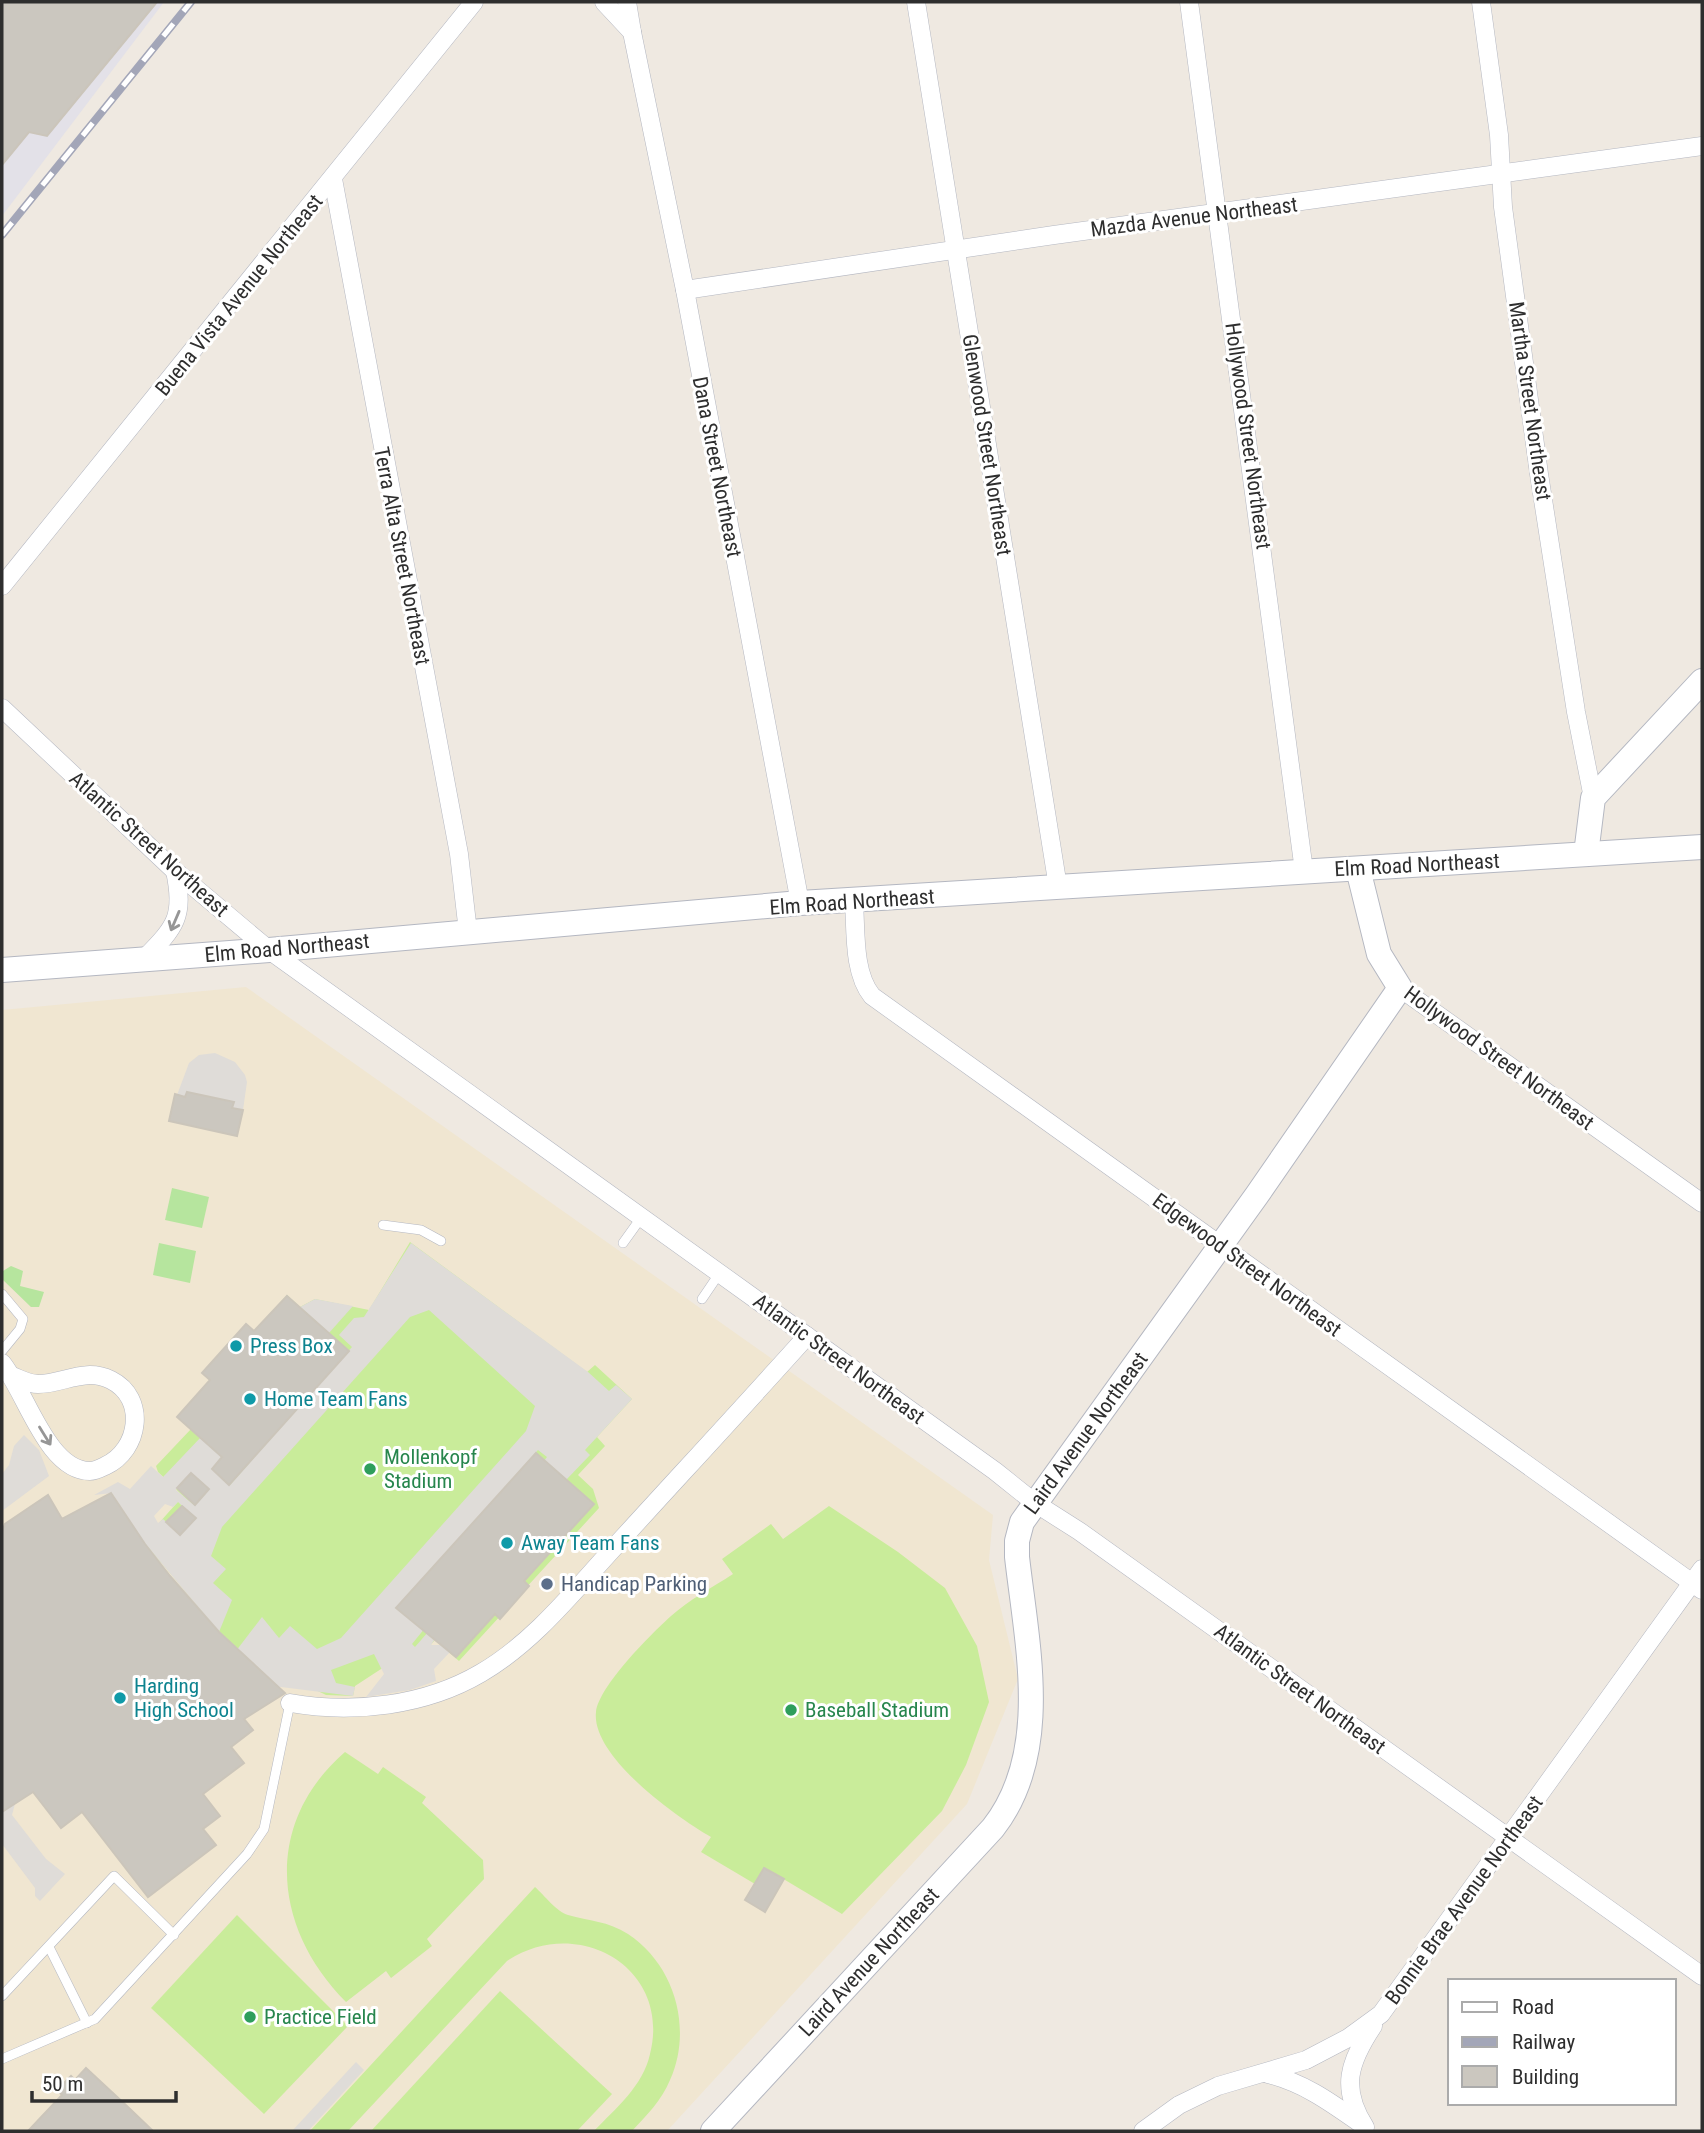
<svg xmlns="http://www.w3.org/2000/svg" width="1704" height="2133" font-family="'Roboto Condensed',sans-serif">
<rect width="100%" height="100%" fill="#efe9e1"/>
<!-- industrial -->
<polygon fill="#e3e1e8" points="2,2 164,2 2,216"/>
<!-- education -->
<polygon fill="#f0e6d1" points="246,987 993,1515 989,1560 1018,1679 967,1804 667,2131 2,2131 2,1010"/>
<!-- green -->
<g fill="#b6e59e">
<polygon points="172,1188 209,1197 202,1228 165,1220"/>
<polygon points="159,1243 196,1251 190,1283 153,1275"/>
<polygon points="11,1266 23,1271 20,1286 44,1292 39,1307 31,1307 3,1280 3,1271"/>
</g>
<!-- pitch -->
<g fill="#c9ec9a">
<polygon points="410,1242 587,1372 595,1365 632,1399 597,1437 605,1446 578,1475 593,1489 599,1508 459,1661 435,1640 412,1666 401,1656 355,1686 353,1696 326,1695 236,1651 143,1541 183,1496 158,1472 156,1466 191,1429 177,1417 210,1380 202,1373 216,1357 254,1331 287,1295 300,1307 315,1299 369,1310"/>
<path d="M 829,1506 L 898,1552 L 945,1588 L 977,1646 L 989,1702 L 966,1765 L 942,1811 L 842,1914 L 765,1868 L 755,1884 L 701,1852 L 711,1837 C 676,1817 591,1756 596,1712 C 599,1686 651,1634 671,1616 C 689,1600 713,1587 733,1574 L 722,1559 L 771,1524 L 783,1539 Z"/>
<path d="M 345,1752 L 378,1774 L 383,1767 L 426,1797 L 422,1803 L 483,1860 L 484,1879 L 427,1939 L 432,1946 L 391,1978 L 386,1971 L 346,2002 C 272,1928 263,1823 345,1752 Z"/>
<path d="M 535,1887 C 544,1895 557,1912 568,1915 C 589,1921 608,1921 628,1934 C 675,1965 693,2029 670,2080 C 662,2100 646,2116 632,2131 L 594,2131 C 616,2108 643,2086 650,2054 C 672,1967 577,1914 507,1961 L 348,2131 L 310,2131 Z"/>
<polygon points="237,1915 348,2026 264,2114 151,2008"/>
<polygon points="500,1991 612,2094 577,2131 371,2131"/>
</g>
<!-- plaza -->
<g fill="#dfdcd8" fill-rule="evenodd">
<polygon points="215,1053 235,1062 245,1075 247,1082 243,1110 232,1108 233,1102 188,1092 185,1097 177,1095 189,1063 199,1055"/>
<path d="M 411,1243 L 588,1372 L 609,1391 L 616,1385 L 632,1399 L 585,1450 L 590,1455 L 566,1480 L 544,1461 L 547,1457 L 538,1450 L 397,1608 L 405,1615 L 408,1612 L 425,1628 L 412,1644 L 415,1647 L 428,1632 L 435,1639 L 431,1645 L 441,1645 L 450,1652 L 434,1669 L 436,1681 L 410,1690 L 366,1697 L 384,1674 L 374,1654 L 331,1670 L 336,1683 L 355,1687 L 353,1696 L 273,1686 L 236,1651 L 262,1617 L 279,1638 L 290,1626 L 317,1649 L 341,1638 L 526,1431 L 535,1406 L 429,1310 L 410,1317 L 222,1527 L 211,1556 L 226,1569 L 213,1583 L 232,1600 L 219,1632 L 143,1541 L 112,1493 L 94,1495 L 118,1482 L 130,1489 L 151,1466 L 163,1477 L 201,1437 L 225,1459 L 214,1467 L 230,1485 L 352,1347 L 339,1335 L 354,1318 L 364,1317 ZM 191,1473 L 209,1489 L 194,1505 L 176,1490 ZM 178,1502 L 195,1518 L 180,1534 L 163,1519 L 158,1523 L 154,1516 L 165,1504 L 173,1507 Z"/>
<polygon points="315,1299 353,1306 329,1333 300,1307"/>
<polygon points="24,1435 39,1450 49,1476 2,1511 2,1474 9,1465 14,1446"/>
<polygon points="10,1787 7,1794 15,1804 12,1815 46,1859 65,1874 40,1901 35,1896 35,1888 2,1844 2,1813 8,1807 2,1793"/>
<polygon points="356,2062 364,2070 308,2131 292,2131"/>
</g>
<!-- building -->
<g fill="#cbc7bf" stroke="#cbc5ba" stroke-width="2">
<polygon points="2,2 157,2 47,136 29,132 2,165"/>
<polygon points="187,1092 234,1102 232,1108 243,1110 237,1136 169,1121 175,1094 185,1097"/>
<polygon points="287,1296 349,1351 229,1485 212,1469 222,1457 177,1417 210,1380 202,1373 246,1324 254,1331"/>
<polygon points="536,1453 594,1504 524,1581 529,1586 500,1619 495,1614 456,1657 396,1608"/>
<polygon points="191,1473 209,1489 195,1505 177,1488"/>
<polygon points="111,1493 145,1544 170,1576 219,1632 285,1693 244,1719 253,1730 231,1747 244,1763 203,1794 220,1816 203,1829 216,1845 148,1897 82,1812 61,1828 33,1792 2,1812 2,1532 5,1524 48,1495 62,1519"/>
<polygon points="182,1506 196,1518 180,1535 166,1522"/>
<polygon points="764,1868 784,1879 765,1912 745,1900"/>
<polygon points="86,2068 129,2108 153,2131 28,2131 62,2095 57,2090 71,2076 75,2080"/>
</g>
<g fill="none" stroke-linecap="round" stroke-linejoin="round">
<defs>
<g id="lane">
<polyline points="383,1225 421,1230 441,1241"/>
<polyline points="623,1243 641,1218"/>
<polyline points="2,1294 23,1319 20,1329 2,1351"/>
<polyline points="702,1299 719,1274"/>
<polyline points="49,1947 87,2023"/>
<polyline points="2,1996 114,1876 174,1935"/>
<polyline points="2,2059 95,2019 247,1854 264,1829 290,1703"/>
</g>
<g id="street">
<polyline points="604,2 632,32 685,290 800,903"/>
<polyline points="627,2 632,32"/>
<polyline points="916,2 1058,887"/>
<polyline points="1189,2 1304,871"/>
<polyline points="1481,2 1499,135 1503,207 1539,474 1576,712 1593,798"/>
<polyline points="333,179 459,854 468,932"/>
<polyline points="685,290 1054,235 1702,146"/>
<polyline points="2,586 474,2"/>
<polyline points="2,708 175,871 269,950 995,1471 1035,1503 1079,1531 1702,1976"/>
<path d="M 854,902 C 856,931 853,973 872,996 L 1702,1590"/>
<path d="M 143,960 C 175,927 185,918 175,871"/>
<polyline points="1400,988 1702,1203"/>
<path d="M 2,1363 C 26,1392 47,1471 90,1471 C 95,1471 101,1468 105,1466 C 140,1450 147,1398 111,1380 C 84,1367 64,1384 38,1384 C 29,1384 20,1379 12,1376"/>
<path d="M 290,1703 C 353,1714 425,1706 481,1673 C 536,1641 577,1587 620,1541 C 682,1473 745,1405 807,1336"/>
<path d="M 1268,2074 C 1304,2083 1330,2102 1360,2123"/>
<path d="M 1365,2127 C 1340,2088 1349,2062 1373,2026"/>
<polyline points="1143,2131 1179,2105 1218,2086 1306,2060 1348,2038 1381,2014 1702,1569"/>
</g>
<g id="secondary">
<polyline points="1586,854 1593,798 1702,681"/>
<polyline points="2,970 269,950 800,903 1702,847"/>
<path d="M 713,2131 L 993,1828 C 1052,1753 1027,1645 1017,1557 L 1017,1541 L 1022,1522 L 1257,1195 L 1400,988 L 1379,954 L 1358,869"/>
</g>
</defs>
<!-- lane casing -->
<use href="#lane" stroke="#b4b7c1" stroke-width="10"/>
<!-- street casing -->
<use href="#street" stroke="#b4b7c1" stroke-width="19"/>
<!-- secondary casing -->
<use href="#secondary" stroke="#b4b7c1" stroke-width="26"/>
<!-- lane -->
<use href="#lane" stroke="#fff" stroke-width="9"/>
<!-- street -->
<use href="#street" stroke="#fff" stroke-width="18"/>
<!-- secondary -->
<use href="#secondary" stroke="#fff" stroke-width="24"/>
<defs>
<polyline id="rail" points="2,235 191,2"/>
</defs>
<!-- rail casing -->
<use href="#rail" stroke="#a3a6b8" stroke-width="8"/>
<!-- rail -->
<use href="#rail" stroke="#fff" stroke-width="5" stroke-dasharray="16" stroke-linecap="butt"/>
</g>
<!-- one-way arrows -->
<defs><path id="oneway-shaft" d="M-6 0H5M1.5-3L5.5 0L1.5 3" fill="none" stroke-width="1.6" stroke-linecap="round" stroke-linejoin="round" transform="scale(1.75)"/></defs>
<g stroke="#969696">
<use href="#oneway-shaft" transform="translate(175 921) rotate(113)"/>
<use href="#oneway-shaft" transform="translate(45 1436) rotate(58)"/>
</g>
<!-- markers -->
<g fill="#0f9aa8" stroke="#fff" stroke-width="2.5">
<circle cx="236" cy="1346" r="7"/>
<circle cx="250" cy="1399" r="7"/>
<circle cx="507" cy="1543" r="7"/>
<circle cx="120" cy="1698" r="7"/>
</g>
<g fill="#2e9e5b" stroke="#fff" stroke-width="2.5">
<circle cx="370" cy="1469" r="7"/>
<circle cx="791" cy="1710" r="7"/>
<circle cx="250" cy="2017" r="7"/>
</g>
<circle fill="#5c6f8a" stroke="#fff" stroke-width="2.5" cx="547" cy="1584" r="7"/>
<g text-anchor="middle" stroke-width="6" stroke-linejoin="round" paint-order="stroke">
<!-- street labels -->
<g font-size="21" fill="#2e2e2e" stroke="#fff">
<text transform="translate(1194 217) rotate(-7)" y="7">Mazda Avenue Northeast</text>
<text transform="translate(239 295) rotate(-51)" y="7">Buena Vista Avenue Northeast</text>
<text transform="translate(1530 401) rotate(82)" y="7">Martha Street Northeast</text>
<text transform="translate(1248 436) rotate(82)" y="7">Hollywood Street Northeast</text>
<text transform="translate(987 445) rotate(81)" y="7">Glenwood Street Northeast</text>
<text transform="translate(717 467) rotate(79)" y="7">Dana Street Northeast</text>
<text transform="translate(402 556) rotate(79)" y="7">Terra Alta Street Northeast</text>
<text transform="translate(149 844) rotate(42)" y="7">Atlantic Street Northeast</text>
<text transform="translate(1417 865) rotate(-3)" y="7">Elm Road Northeast</text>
<text transform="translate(852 902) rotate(-4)" y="7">Elm Road Northeast</text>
<text transform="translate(287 948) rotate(-5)" y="7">Elm Road Northeast</text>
<text transform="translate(1499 1058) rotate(36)" y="7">Hollywood Street Northeast</text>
<text transform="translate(1247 1265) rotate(36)" y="7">Edgewood Street Northeast</text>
<text transform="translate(839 1359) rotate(36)" y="7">Atlantic Street Northeast</text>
<text transform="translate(1086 1433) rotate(-54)" y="7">Laird Avenue Northeast</text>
<text transform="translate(1300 1689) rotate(36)" y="7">Atlantic Street Northeast</text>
<text transform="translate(1464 1900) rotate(-54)" y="7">Bonnie Brae Avenue Northeast</text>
<text transform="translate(869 1962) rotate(-47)" y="7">Laird Avenue Northeast</text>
</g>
<!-- culture labels -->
<g font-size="21" fill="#0d838f" stroke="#fff" text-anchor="start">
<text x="250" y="1353">Press Box</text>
<text x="264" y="1406">Home Team Fans</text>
<text x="521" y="1550">Away Team Fans</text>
<text x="134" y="1693">Harding<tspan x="134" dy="24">High School</tspan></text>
</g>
<!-- leisure labels -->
<g font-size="21" fill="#27864d" stroke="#fff" text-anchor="start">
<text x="384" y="1464">Mollenkopf<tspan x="384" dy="24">Stadium</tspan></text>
<text x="805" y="1717">Baseball Stadium</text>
<text x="264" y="2024">Practice Field</text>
</g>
<!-- service labels -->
<g font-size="21" fill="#4e5e75" stroke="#fff" text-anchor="start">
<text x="561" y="1591">Handicap Parking</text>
</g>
</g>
<!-- border -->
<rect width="1704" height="2133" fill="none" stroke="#2e2e2e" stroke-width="7"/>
<!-- legend -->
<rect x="1448" y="1979" width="228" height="126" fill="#ffffff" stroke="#ababab" stroke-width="2"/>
<rect x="1462" y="2002" width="35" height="10" fill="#ffffff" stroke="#ababab" stroke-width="2"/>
<text x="1512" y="2014" font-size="21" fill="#2e2e2e">Road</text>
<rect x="1462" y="2037" width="35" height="10" fill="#a3a6b8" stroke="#ababab" stroke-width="2"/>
<text x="1512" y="2049" font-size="21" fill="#2e2e2e">Railway</text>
<rect x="1462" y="2066" width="35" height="21" fill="#cbc7bf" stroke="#ababab" stroke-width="2"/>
<text x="1512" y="2084" font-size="21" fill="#2e2e2e">Building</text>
<!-- scale -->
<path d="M32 2091v10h144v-10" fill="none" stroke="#2e2e2e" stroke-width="3.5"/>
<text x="42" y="2091" font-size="21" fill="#2e2e2e" stroke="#ffffff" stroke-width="5" paint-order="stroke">50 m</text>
</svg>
